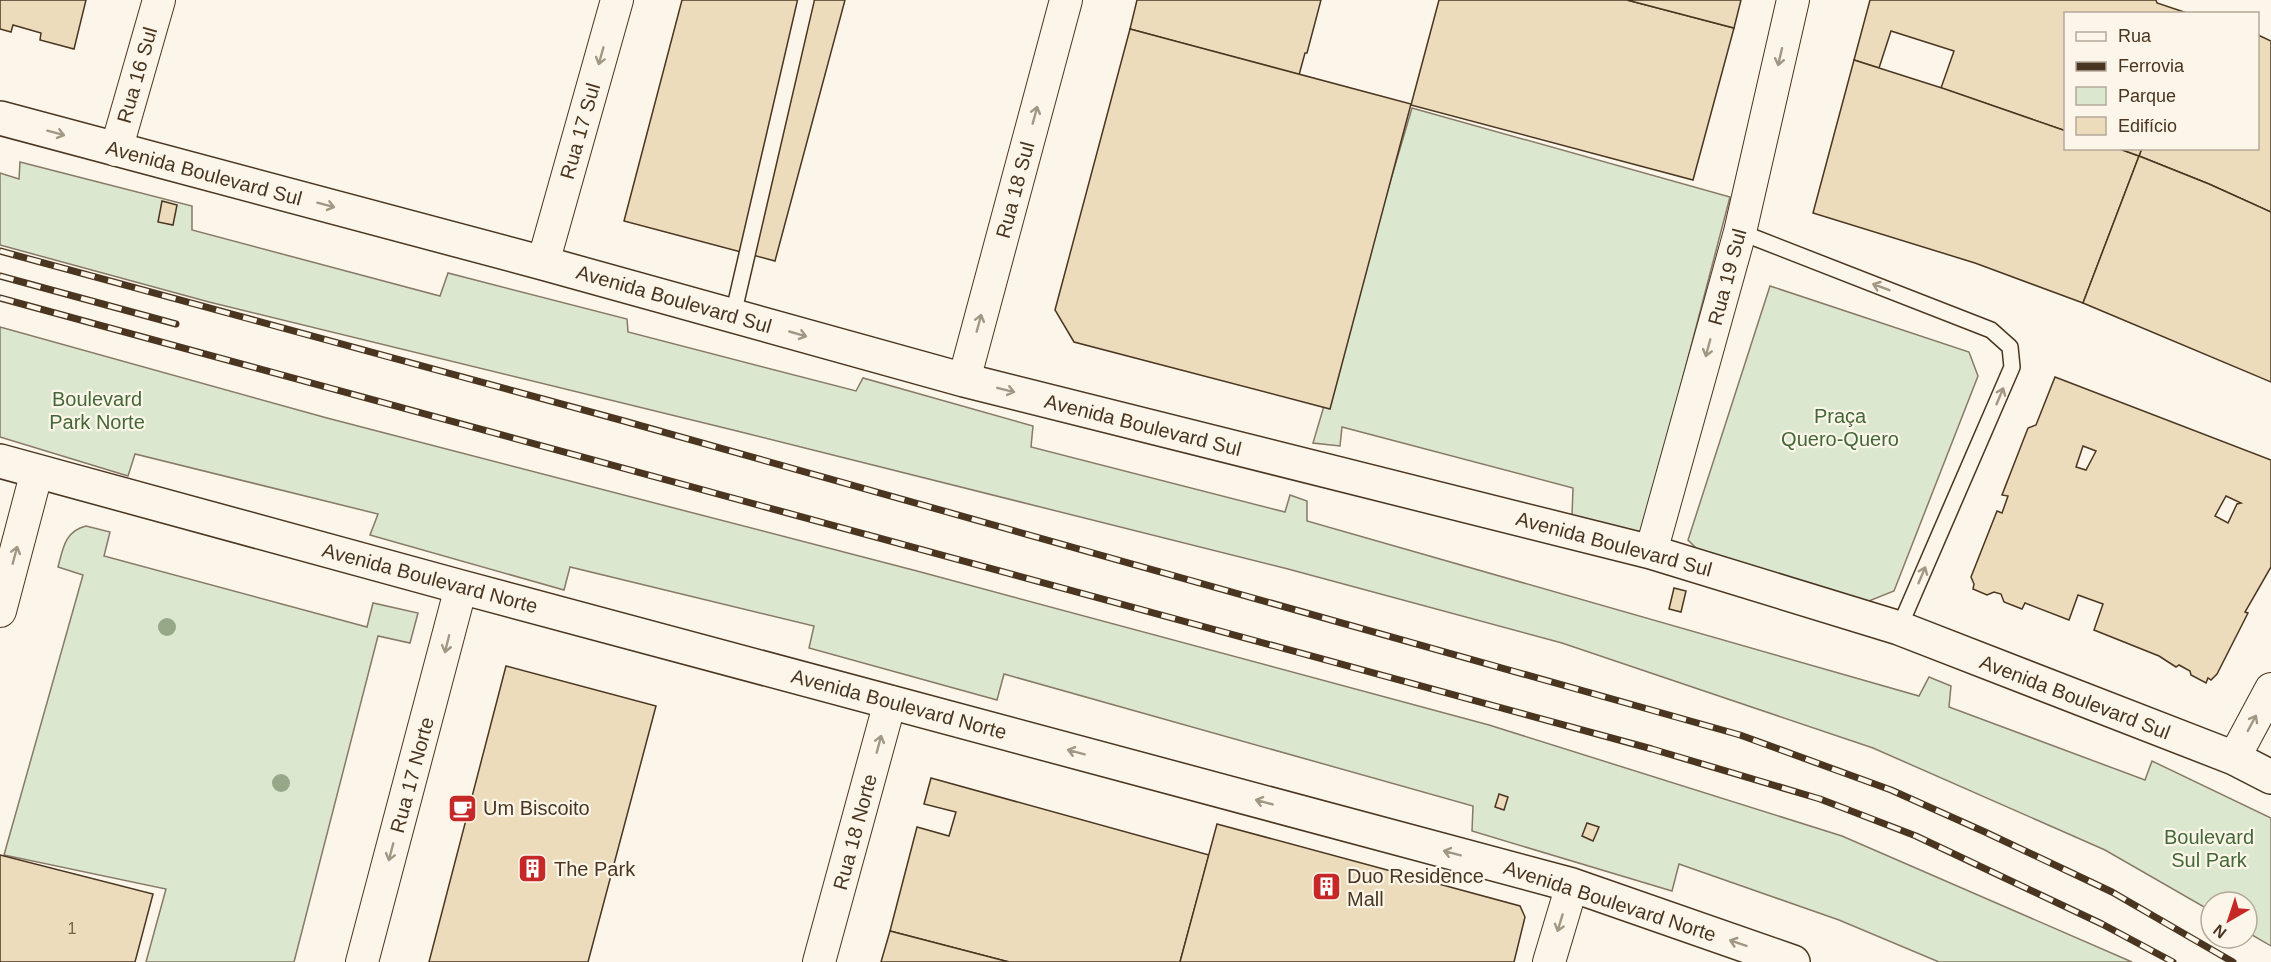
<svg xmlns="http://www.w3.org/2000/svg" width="2271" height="962" font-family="Helvetica,sans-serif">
<rect width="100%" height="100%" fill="#fbf6e9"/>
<!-- green -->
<g fill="#dce7d0" stroke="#887966" stroke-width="1.5">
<polygon points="1412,108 1730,197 1642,534 1572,516 1573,488 1342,427 1340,446 1313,443"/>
<polygon points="20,162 192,206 192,230 440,296 448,273 627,319 628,332 856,391 863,378 1033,426 1031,447 1285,512 1290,495 1307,501 1307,521 1919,696 1929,677 1951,686 1949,707 2145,780 2152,761 2271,818 2271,946 2247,932 2247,902 2211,902 2211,911 2105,850 1873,748 1562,643 1288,569 737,431 209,302 0,245 0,173 19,179"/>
<polygon points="1770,286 1969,352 1978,376 1894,591 1864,603 1706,558 1688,540"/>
<polygon points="0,327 327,418 917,571 1489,725 1842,836 2132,962 1939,962 1839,920 1679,864 1672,891 1472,831 1473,806 1004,674 997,700 809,648 814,626 570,567 564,590 370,535 378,514 135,454 128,476 0,437"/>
<path d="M 86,526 L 110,532 L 104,556 L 367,627 L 373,603 L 418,613 L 410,643 L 378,636 L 294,962 L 146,962 L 166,889 L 4,855 L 83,575 L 58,567 C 63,548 65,531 86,526 Z"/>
</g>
<!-- building -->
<g fill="#ecdcbc" stroke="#4a3520" stroke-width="1.5" fill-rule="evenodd">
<polygon points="0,0 86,0 74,49 40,40 41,33 13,25 11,32 0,29"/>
<polygon points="682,0 845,0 775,261 624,221"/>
<polygon points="1137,0 1321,0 1307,53 1305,53 1299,75 1130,29"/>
<polygon points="1439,0 1627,0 1734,28 1693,180 1411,105"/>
<polygon points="1627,0 1741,0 1734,28"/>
<polygon points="1870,0 2156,0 2157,3 2190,14 2066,14 2066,131 1941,88 1954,51 1891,31 1879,68 1854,60"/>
<polygon points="1130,29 1411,104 1330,409 1074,342 1055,310"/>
<polygon points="2258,35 2271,41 2271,212 2209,184 2139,156 2142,148 2258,148"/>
<polygon points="1854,60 1945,89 2066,131 2066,148 2117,148 2139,156 2083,303 1975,263 1813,213"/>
<polygon points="2117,148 2142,148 2139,156"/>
<polygon points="2139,156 2209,184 2271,212 2271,382 2083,303"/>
<polygon points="162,201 177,205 173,225 158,222"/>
<path d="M 2055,377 L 2271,460 L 2271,567 L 2245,612 L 2248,613 L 2217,674 L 2211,680 L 2208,678 L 2206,683 L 2191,675 L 2190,671 L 2179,665 L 2176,667 L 2159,656 L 2094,630 L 2103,604 L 2078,595 L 2069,620 L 2025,603 L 2022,609 L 2004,602 L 2001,594 L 1994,592 L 1987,595 L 1973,589 L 1974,584 L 1971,577 L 1997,511 L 2002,513 L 2008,496 L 2002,495 L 2028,428 L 2036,425 ZM 2083,446 L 2096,451 L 2086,470 L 2076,467 ZM 2226,496 L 2241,503 L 2237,504 L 2228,523 L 2215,516 Z"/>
<polygon points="1674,588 1686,591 1681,612 1669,609"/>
<polygon points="506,666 656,706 588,962 429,962"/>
<polygon points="931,778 1209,855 1180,962 1009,962 890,931 917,827 949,836 956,812 924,804"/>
<polygon points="1499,794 1508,797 1504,810 1495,807"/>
<polygon points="1587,823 1599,827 1593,841 1582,836"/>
<polygon points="1217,824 1520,906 1525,917 1514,962 1180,962"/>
<polygon points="0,855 153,894 135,962 0,962"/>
<polygon points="890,931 1009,962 881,962"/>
</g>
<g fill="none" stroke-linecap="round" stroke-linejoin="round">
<defs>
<g id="lane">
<polyline points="1740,232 1991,330 2010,347 2012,367 1899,628"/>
<polyline points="733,315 806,0"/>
</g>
<g id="street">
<polyline points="116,150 159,0"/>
<polyline points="543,263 617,0"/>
<polyline points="964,380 1066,0"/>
<polyline points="1651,552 1740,232 1793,0"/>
<polyline points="0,611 37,471"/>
<polyline points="2234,758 2271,689"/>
<polyline points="362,962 461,587"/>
<polyline points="819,962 890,702"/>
<polyline points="1549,962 1572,885"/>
</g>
<g id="secondary">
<polyline points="0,118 543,263 964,380 1651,552 1899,628 2234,758 2271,777"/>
<polyline points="0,461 461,587 1572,885 1793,962"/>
</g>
</defs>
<!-- lane casing -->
<use href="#lane" stroke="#4a3520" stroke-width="18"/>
<!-- street casing -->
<use href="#street" stroke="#4a3520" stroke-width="34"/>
<!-- secondary casing -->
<use href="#secondary" stroke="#4a3520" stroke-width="36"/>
<!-- lane -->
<use href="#lane" stroke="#fbf6e9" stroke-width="15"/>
<!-- street -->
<use href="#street" stroke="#fbf6e9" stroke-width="32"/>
<!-- secondary -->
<use href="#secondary" stroke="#fbf6e9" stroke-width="33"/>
<defs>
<g id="rail">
<polyline points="0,251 624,421 1740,735 1891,790 1985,832 2112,892 2233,962"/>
<polyline points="0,276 176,324"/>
<polyline points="0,298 1652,749 1820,799 1916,836 2102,924 2173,962"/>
</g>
</defs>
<!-- rail casing -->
<use href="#rail" stroke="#4a3520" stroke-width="7"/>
<!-- rail -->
<use href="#rail" stroke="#fbf6e9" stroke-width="4.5" stroke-dasharray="14" stroke-linecap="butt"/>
</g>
<!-- trees -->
<g fill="#96a887">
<circle cx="167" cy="627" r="9"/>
<circle cx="281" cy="783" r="9"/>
</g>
<!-- one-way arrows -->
<defs><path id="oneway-shaft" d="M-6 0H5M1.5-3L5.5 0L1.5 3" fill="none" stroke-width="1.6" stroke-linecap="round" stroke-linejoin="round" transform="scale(1.5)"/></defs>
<g stroke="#a29684">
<use href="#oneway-shaft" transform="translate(601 56) rotate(106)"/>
<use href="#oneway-shaft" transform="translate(1780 57) rotate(103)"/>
<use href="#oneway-shaft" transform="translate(1035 115) rotate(-75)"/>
<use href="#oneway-shaft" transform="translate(56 133) rotate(15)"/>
<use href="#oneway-shaft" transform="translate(326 205) rotate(15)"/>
<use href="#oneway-shaft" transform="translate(1881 287) rotate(-159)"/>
<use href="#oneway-shaft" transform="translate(979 323) rotate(-75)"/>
<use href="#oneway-shaft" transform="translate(798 334) rotate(16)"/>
<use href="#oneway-shaft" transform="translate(1708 348) rotate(105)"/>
<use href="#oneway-shaft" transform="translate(1006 390) rotate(14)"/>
<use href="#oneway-shaft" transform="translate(2000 396) rotate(-67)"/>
<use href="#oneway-shaft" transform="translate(15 555) rotate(-75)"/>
<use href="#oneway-shaft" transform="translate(1922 575) rotate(-67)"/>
<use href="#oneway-shaft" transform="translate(447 644) rotate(104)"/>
<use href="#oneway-shaft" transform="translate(2252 723) rotate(-62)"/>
<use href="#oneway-shaft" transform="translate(879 744) rotate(-75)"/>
<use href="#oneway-shaft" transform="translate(1076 752) rotate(-165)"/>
<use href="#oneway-shaft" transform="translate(1264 802) rotate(-165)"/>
<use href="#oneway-shaft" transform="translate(391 852) rotate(105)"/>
<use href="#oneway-shaft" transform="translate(1452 853) rotate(-165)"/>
<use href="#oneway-shaft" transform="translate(1560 923) rotate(107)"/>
<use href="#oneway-shaft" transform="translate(1738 943) rotate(-161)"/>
</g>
<!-- icons -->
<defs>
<symbol id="cafe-square" viewBox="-11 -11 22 22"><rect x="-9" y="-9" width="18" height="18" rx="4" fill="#c62828" stroke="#fbf6e9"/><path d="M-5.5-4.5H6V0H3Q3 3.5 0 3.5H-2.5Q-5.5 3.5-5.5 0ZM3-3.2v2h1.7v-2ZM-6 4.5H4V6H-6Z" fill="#fff"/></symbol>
<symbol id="building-square" viewBox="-11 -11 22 22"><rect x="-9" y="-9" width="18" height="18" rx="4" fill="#c62828" stroke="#fbf6e9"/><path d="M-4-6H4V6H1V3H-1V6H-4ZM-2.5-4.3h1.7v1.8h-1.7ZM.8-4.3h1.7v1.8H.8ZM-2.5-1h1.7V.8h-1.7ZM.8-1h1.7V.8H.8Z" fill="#fff"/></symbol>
</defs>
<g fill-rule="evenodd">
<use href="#cafe-square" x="446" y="792" width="33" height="33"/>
<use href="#building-square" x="516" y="852" width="33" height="33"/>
<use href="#building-square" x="1310" y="870" width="33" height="33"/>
</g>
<g text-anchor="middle" stroke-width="4.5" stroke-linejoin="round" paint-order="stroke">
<!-- number labels -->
<g font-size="16" fill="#725f47">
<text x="72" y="934">1</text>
</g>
<!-- street labels -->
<g font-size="20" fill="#4a3520" stroke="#fbf6e9">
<text transform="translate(137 75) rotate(-74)" y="7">Rua 16 Sul</text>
<text transform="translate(580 131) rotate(-74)" y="7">Rua 17 Sul</text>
<text transform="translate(204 173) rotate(15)" y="7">Avenida Boulevard Sul</text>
<text transform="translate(1015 190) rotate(-75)" y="7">Rua 18 Sul</text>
<text transform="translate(1727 277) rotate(-75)" y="7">Rua 19 Sul</text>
<text transform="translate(674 299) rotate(16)" y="7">Avenida Boulevard Sul</text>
<text transform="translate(1143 425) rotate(14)" y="7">Avenida Boulevard Sul</text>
<text transform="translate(1614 544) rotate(15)" y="7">Avenida Boulevard Sul</text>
<text transform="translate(430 578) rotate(15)" y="7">Avenida Boulevard Norte</text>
<text transform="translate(2075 697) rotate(21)" y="7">Avenida Boulevard Sul</text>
<text transform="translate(899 704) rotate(15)" y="7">Avenida Boulevard Norte</text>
<text transform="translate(412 775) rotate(-75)" y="7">Rua 17 Norte</text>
<text transform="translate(855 832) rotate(-75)" y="7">Rua 18 Norte</text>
<text transform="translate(1610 901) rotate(18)" y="7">Avenida Boulevard Norte</text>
</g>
<!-- park labels -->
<g font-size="20" fill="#436837" stroke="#fbf6e9">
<text x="97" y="406">Boulevard<tspan x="97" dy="23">Park Norte</tspan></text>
<text x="1840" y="423">Praça<tspan x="1840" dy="23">Quero-Quero</tspan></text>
<text x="2209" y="844">Boulevard<tspan x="2209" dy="23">Sul Park</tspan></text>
</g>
<!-- poi labels -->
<g font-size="20" fill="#4a3520" stroke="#fbf6e9" text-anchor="start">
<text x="483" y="815">Um Biscoito</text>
<text x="554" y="876">The Park</text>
<text x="1347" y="883">Duo Residence<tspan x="1347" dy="23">Mall</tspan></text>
</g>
</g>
<!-- legend -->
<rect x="2064" y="12" width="195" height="138" fill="#fbf6e9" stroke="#b4a999" stroke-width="1.5"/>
<rect x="2076" y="32" width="30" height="9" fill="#fbf6e9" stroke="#b4a999" stroke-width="1.5"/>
<text x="2118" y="42" font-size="18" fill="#4a3520">Rua</text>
<rect x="2076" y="62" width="30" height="9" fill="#4a3520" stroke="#b4a999" stroke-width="1.5"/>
<text x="2118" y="72" font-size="18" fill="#4a3520">Ferrovia</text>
<rect x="2076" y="87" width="30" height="18" fill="#dce7d0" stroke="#b4a999" stroke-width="1.5"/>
<text x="2118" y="102" font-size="18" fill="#4a3520">Parque</text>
<rect x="2076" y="117" width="30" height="18" fill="#ecdcbc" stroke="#b4a999" stroke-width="1.5"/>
<text x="2118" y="132" font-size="18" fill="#4a3520">Edifício</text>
<!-- north arrow -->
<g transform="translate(2229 920) rotate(219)"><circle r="28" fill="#fbf6e9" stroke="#b4a999" stroke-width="1.5"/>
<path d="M0-4.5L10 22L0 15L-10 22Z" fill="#c62828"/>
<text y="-9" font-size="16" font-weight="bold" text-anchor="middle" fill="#4a3520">N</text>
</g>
</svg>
